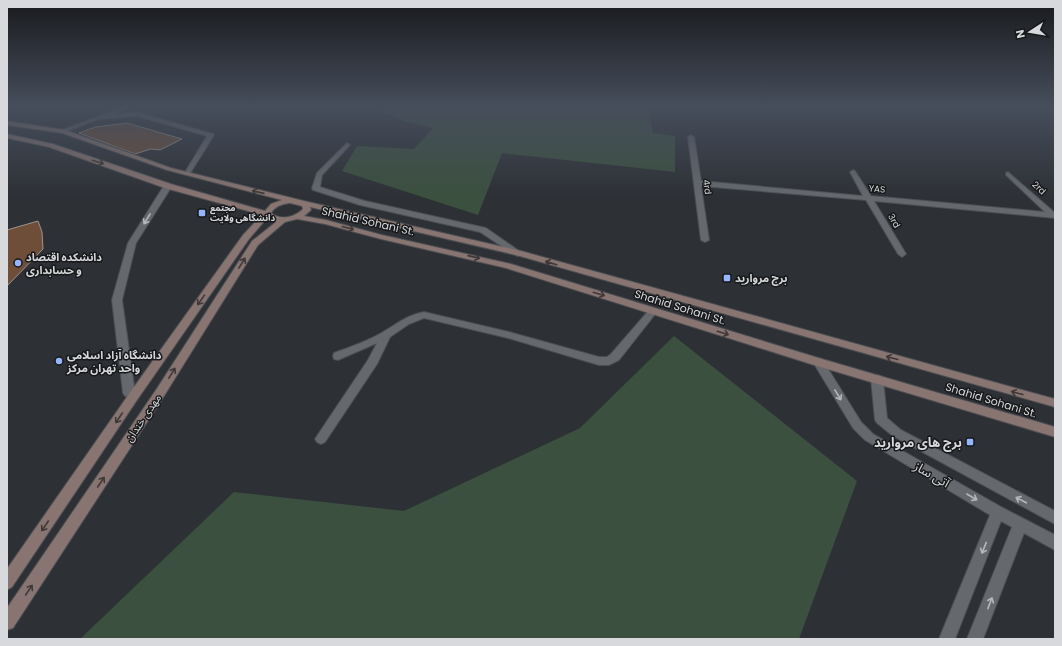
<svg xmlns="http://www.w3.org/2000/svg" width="1062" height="646" font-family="Poppins,'Noto Sans Arabic',sans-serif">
<rect width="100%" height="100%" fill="#2d3035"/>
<!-- green -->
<g fill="#3b503e">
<polygon points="385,107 648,107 653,133 675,136 675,172 502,153 478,215 342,171 357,146 414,149 433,128 407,122 381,111"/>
<polygon points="674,336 857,481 799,639 80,639 234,492 404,511 580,428"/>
</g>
<!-- building -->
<g fill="#6e4e38" stroke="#9b9591">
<polygon points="127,123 182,139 160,150 151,149 135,154 79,133 95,127"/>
<polygon points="38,221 42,232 43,249 7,286 7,230"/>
</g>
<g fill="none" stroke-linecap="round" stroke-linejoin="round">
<defs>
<g id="street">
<polygon points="53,107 61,107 55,109"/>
<polygon points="123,107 130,107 111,115 137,112 213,134 214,135 189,175 184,174 207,136 137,116 99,119 65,132 60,131"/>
<polygon points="691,135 694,137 701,181 863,196 850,172 853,170 855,171 871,196 1045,212 1006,175 1006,173 1008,172 1055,213 1055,218 874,201 906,254 902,257 898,254 866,200 701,186 709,240 705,242 701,240 688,137"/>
<polygon points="347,143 350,145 349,146 322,175 320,187 365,201 486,228 522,253 518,256 515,255 480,232 360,205 313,190 312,188 317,173"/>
<polygon points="165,184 168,184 172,186 136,243 122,300 135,393 133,396 129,397 125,396 123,393 112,300 128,243"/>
<path d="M 653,308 L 658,311 L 656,313 L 619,360 L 609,365 L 599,365 L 508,338 L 424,318 L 409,324 L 390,337 L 377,364 L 325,442 L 321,444 L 317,442 L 315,439 L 368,360 L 377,343 L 338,360 L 334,359 L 333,356 L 334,353 C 350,347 368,341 383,332 C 397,324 407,315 424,312 L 509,332 L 599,357 L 607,357 L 611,354 L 650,309 Z"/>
<polygon points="818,358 822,359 861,422 873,434 1003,508 1055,535 1055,550 1024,533 983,639 967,639 1012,527 1001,521 955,639 939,639 990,515 865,440 853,428 813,362 814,359"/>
<polygon points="877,375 881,376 883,379 887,418 901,430 1055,511 1055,524 893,436 877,423 875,420 871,379 873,376"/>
</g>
<path id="secondary" d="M 7,121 L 65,130 L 171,168 L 304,201 L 521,251 L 1055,399 L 1055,407 L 516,255 L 310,207 L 311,210 L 304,216 L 326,220 L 382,235 L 511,264 L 822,359 L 1055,427 L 1055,437 L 814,365 L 506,268 L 381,239 L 325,224 L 297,219 L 285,222 L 258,245 L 164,396 L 13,628 L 7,630 L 7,608 L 156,390 L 252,241 L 276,222 L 267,218 L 249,239 L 137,400 L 12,587 L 7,590 L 7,569 L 129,394 L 243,235 L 262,215 L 165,188 L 49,147 L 7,138 L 7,134 L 53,144 L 171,184 L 265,211 L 271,204 L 282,200 L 167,170 L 62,133 L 7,125 ZM 290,203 L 302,206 L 303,209 C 295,217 281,221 271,213 C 275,206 282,204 290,203 Z"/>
</defs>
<!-- street casing -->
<use href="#street" stroke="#4b4e52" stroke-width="2"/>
<!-- secondary casing -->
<use href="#secondary" stroke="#4b4e52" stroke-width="2"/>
<!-- street -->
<use href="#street" fill="#65696e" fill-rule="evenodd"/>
<!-- secondary -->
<use href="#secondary" fill="#887471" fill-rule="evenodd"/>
</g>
<!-- one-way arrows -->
<defs><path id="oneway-shaft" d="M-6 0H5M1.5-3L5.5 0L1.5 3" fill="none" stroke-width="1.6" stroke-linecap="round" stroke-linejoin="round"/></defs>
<g stroke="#3f3838">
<use href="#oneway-shaft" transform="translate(98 162) rotate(18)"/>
<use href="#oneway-shaft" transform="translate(258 192) rotate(-167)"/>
<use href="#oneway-shaft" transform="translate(348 228) rotate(15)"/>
<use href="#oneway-shaft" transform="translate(474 257) rotate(13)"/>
<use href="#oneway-shaft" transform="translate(242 263) rotate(-58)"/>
<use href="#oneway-shaft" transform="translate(551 263) rotate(-164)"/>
<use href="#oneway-shaft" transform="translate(599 294) rotate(17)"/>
<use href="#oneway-shaft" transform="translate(201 300) rotate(125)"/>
<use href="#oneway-shaft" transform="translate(723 333) rotate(17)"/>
<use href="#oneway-shaft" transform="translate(892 358) rotate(-165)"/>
<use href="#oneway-shaft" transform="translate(172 373) rotate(-58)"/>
<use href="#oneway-shaft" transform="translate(1017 393) rotate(-165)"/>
<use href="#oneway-shaft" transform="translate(119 418) rotate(124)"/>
<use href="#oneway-shaft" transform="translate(101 482) rotate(-56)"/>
<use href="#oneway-shaft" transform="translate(45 526) rotate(124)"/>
<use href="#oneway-shaft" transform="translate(29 590) rotate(-56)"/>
</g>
<g stroke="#b5b7bb">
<use href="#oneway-shaft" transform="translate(147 219) rotate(122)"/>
<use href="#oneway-shaft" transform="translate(838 395) rotate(59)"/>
<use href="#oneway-shaft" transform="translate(972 497) rotate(30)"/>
<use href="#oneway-shaft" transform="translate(1021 500) rotate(-152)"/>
<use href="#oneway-shaft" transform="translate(984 548) rotate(112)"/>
<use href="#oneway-shaft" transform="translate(990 603) rotate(-69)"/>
</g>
<!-- sky -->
<linearGradient id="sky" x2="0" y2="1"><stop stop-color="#191a1d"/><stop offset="0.54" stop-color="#464e5c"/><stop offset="1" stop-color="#464e5c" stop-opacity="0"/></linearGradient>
<rect width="1062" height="197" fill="url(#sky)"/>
<!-- markers -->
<g fill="#95b6fd" stroke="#17181a" stroke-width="1.5">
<rect x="198" y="209" width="8" height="8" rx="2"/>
<circle cx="18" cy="263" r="4"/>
<rect x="723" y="274" width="8" height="8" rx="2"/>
<circle cx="59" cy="361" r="4"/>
<rect x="966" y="438" width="8" height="8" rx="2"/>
</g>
<g text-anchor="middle" stroke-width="3" stroke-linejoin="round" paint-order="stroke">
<!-- far-street labels -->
<g font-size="9" fill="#d7d9dc" stroke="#17181a">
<text transform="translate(707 187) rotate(82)" y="3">4rd</text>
<text transform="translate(1039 188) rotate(43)" y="3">2rd</text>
<text transform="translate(877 189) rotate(5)" y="3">YAS</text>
<text transform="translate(894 221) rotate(60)" y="3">3rd</text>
</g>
<!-- far-poi labels -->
<g font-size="9" font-weight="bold" fill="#d7d9dc" stroke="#17181a" text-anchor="start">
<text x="210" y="211">مجتمع<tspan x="210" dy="10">دانشگاهی ولایت</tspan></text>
</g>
<!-- street labels -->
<g font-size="11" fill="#d7d9dc" stroke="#17181a">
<text transform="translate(368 221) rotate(13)" y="4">Shahid Sohani St.</text>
<text transform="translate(680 307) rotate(17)" y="4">Shahid Sohani St.</text>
<text transform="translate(991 400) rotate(17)" y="4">Shahid Sohani St.</text>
<text transform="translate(143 418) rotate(-56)" y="4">مهدی خندان</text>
</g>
<!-- poi labels -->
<g font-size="11" font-weight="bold" fill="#d7d9dc" stroke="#17181a" text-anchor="start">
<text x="26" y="261">دانشکده اقتصاد<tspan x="26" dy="13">و حسابداری</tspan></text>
<text x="735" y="282">برج مروارید</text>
<text x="67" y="359">دانشگاه آزاد اسلامی<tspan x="67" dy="13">واحد تهران مرکز</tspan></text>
</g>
<!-- near-poi labels -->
<g font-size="13" font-weight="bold" fill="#d7d9dc" stroke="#17181a" text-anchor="end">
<text x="962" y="447">برج های مروارید</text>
</g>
<!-- near-street labels -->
<g font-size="13" fill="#d7d9dc" stroke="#17181a">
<text transform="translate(932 474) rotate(30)" y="5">آتی ساز</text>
</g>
</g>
<!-- border -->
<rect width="1062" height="646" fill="none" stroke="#d7d9dc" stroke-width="16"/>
<!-- north arrow -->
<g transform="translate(1030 32) rotate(258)" stroke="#17181a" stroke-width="3" paint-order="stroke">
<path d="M0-3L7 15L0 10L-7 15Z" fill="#d7d9dc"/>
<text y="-6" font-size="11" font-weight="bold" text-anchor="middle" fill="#d7d9dc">N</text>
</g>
</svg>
